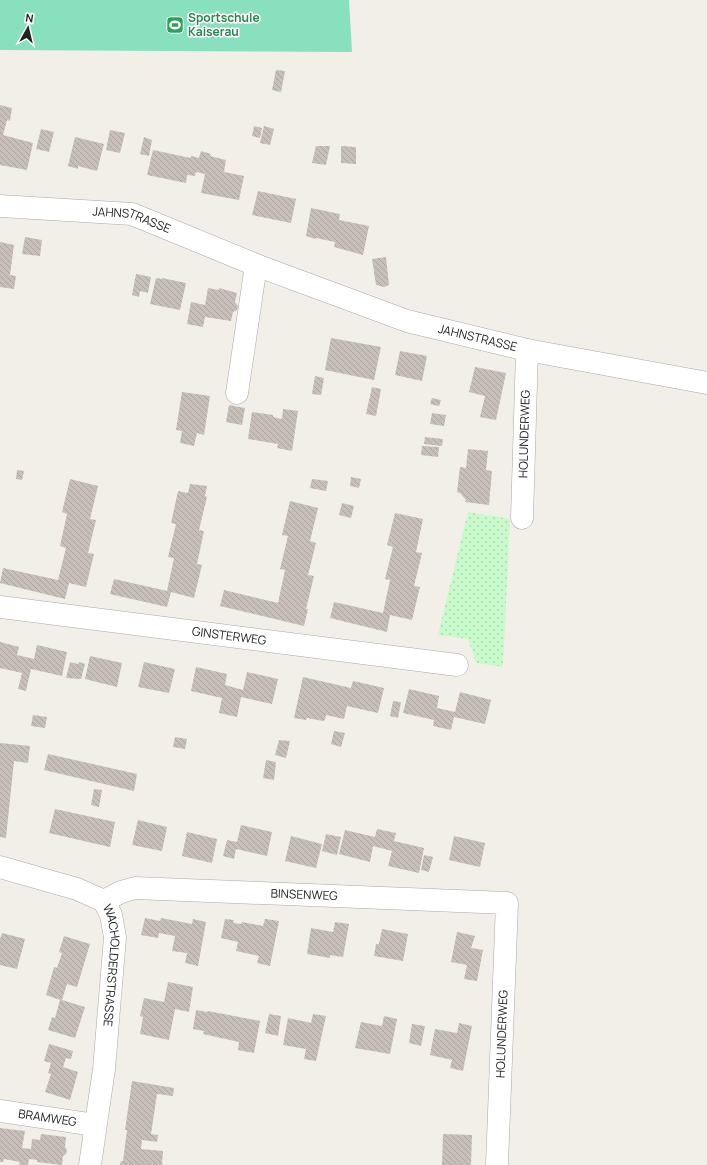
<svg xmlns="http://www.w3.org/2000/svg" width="707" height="1165" font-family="Manrope,sans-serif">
<defs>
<pattern id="park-dots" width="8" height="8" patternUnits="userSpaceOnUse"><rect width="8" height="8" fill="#c8facc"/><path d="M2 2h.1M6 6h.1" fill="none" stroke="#acd6af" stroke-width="1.8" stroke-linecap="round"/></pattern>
<pattern id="building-back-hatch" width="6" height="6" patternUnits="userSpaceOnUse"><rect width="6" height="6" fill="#c7bfb8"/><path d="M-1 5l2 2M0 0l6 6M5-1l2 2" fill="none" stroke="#aba49e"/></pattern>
</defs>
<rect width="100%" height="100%" fill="#f2efe9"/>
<!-- park -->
<polygon fill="url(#park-dots)" points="468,512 510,519 503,667 476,663 468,639 438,635"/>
<!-- pitch -->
<polygon fill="#88e0be" points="0,0 349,0 352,52 0,50"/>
<!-- building -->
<g fill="url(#building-back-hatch)">
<polygon points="276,70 285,71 281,92 272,90"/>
<polygon points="0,105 12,108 10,121 7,120 3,135 33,143 27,170 0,165"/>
<polygon points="254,126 262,128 260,138 252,136"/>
<polygon points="264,126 274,129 270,145 260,143"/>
<polygon points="41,129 54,132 49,152 36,149"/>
<polygon points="110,130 125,133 120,153 106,150"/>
<polygon points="75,137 104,144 97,171 78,166 78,169 68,166"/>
<polygon points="144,137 152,140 149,156 140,154"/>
<polygon points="316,146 330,146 326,165 312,163"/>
<polygon points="341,146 356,147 356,164 341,163"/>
<polygon points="153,150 190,158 191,156 199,158 201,151 211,154 210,156 226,160 224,172 244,176 239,200 201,193 205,174 196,172 195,176 187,175 186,183 147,175"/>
<polygon points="258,191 296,199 291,223 252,215"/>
<polygon points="311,208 340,214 339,220 369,226 363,255 334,247 335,242 316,238 315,239 306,236"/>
<polygon points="25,237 42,240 40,256 22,254"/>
<polygon points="0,242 14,245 10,275 16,276 14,289 0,287"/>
<polygon points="386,257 389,285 384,287 376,285 372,259"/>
<polygon points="136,274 151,277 148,293 140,291 139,297 132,295"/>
<polygon points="156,278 162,279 162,278 186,283 180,310 150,304"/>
<polygon points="208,288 219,290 219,288 237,293 235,302 238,306 237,310 233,312 231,321 205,317 203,327 187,324 191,302 205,305"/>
<polygon points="331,338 381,347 374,380 325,370"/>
<polygon points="400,351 427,356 422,381 395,375"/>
<polygon points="475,367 506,373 496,420 480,417 485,396 469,392"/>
<polygon points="315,376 324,378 321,395 312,394"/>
<polygon points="372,387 381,389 376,416 366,414"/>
<polygon points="182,392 210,396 204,435 197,433 194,446 180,443 182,431 176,430"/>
<polygon points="432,398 441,400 439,406 430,404"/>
<polygon points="229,405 245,408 242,425 226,422"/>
<polygon points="283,409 298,411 292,451 277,448 278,444 248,439 252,412 273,415 273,417 282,419"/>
<polygon points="432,413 446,415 444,426 430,424"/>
<polygon points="425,437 443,439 442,446 424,444"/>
<polygon points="422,446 439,447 438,457 421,455"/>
<polygon points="468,449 488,451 486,470 492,471 489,505 465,502 466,500 460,493 457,492 460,467 466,468"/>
<polygon points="17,470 24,471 22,480 16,479"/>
<polygon points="351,477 361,479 359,488 350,486"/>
<polygon points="70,479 98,486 90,519 96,520 88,553 94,554 86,587 69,583 65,599 0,583 3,568 58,580 66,548 60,546 67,514 62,512"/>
<polygon points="312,479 328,481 326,491 310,488"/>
<polygon points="190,484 207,486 205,496 207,497 199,530 204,531 197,564 202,565 194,598 171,592 167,607 110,594 114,579 167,591 174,558 168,557 176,524 171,523 178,491 188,493"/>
<polygon points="290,501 318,508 310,541 316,543 308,575 314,576 306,609 308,609 304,626 220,606 224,590 278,603 285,570 280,569 288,536 282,535"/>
<polygon points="342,503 354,506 351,518 339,515"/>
<polygon points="395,513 423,519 416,552 422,553 414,586 420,587 412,620 390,615 387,632 330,618 334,602 383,613 390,580 385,579 393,547 387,545"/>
<polygon points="0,642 19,647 17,655 34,659 37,645 67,652 62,676 31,669 26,691 18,689 22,673 0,668"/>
<polygon points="90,656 122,663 117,687 85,679"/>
<polygon points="70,662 78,664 79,662 85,664 81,679 66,678"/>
<polygon points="144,662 175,669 169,693 138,687"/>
<polygon points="196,667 227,674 225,685 243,690 247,672 278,679 272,704 241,697 237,717 219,713 222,698 191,691"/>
<polygon points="303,677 351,688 353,681 384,688 378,713 347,706 344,719 326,715 325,720 323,721 307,718 306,720 294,718"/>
<polygon points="409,689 439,696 437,708 455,712 460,692 491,700 485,724 454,717 451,730 433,726 434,720 403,713"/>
<polygon points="393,701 401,702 398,718 390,716"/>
<polygon points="33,715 47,717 45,728 31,726"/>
<polygon points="334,731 345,733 341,747 331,744"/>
<polygon points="175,737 187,739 185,749 173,747"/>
<polygon points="279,740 290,741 286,758 275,755"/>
<polygon points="0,743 30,746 28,763 14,761 6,838 0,837"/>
<polygon points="48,754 137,774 134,791 44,770"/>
<polygon points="266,760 276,762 274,780 263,778"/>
<polygon points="94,789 102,790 99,807 91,805"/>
<polygon points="55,809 115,822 110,847 49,833"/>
<polygon points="138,820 167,827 162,851 132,845"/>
<polygon points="241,825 272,832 267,856 236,849 234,859 223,856 227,840 237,842"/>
<polygon points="377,829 396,833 394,841 424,848 419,873 388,866 392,851 373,846 370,862 339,854 345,830 375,837"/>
<polygon points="187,832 217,839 212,863 182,856"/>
<polygon points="326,834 341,837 337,855 322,851"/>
<polygon points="291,836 322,844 316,868 285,861"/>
<polygon points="454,836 485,843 480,867 449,860"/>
<polygon points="424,855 433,857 429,872 421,870"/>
<polygon points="145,918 160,921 161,918 192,924 193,919 206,922 198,966 185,963 187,953 172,951 175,936 159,933 158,938 141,935"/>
<polygon points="225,919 234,920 233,923 241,924 242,922 263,926 265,919 279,921 270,966 257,963 259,956 236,951 238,942 221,938"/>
<polygon points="335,922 349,924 343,957 330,955 330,958 307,954 311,928 333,932"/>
<polygon points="382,929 408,934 403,961 374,956 376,944 379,944"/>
<polygon points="457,932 475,936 471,948 483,950 477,981 464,979 467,965 451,962"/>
<polygon points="2,933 25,939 17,969 0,965 0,939"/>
<polygon points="64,936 90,944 77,987 67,984 62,1000 85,1007 75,1038 48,1030 52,1017 55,1018 60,1000 46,995 54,967 57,968 62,953 59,952"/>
<polygon points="168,982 193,987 189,1012 175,1009 169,1040 140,1034 143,1017 140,1016 144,998 164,1002"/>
<polygon points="196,1010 207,1012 208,1011 260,1021 254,1053 238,1050 239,1042 203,1034 204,1031 193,1029"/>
<polygon points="269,1014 281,1016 278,1036 265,1033"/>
<polygon points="313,1014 326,1016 316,1061 304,1059 306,1049 283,1045 288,1018 311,1023"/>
<polygon points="384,1016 397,1019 390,1054 355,1048 361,1022 382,1026"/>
<polygon points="459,1023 472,1026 463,1071 450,1068 452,1060 430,1055 435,1029 457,1033"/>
<polygon points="412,1024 425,1026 421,1046 409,1043"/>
<polygon points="49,1044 73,1051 71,1059 66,1058 63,1067 78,1072 70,1100 45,1092 51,1074 48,1073 51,1063 44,1061"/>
<polygon points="132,1081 174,1088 173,1096 157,1094 151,1134 158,1135 157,1142 142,1140 141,1149 163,1151 162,1165 120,1165 121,1161 123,1161 127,1130 125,1130"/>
<polygon points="0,1128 25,1131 22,1148 31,1149 32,1139 40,1140 41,1134 66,1137 65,1147 67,1150 66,1154 63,1156 62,1165 37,1162 37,1160 29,1159 28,1165 19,1165 20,1162 4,1159 3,1162 0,1162"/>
<polygon points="443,1134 472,1135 471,1165 442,1165"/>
</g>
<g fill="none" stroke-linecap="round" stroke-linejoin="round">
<defs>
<g id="minor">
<path id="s1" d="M 0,206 L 132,214 L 256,265 L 407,321 L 527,350 L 707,383"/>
<polyline points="237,393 256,265"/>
<path id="s2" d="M 522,518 L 527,350"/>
<path id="s3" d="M 0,607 L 457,665"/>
<path id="s4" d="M 0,867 L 77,889 L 104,901 L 111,915 L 115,937 L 104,1069 L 90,1165"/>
<path id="s5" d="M 104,901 L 121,892 L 135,888 L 507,903 L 497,1165"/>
<path id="s6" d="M 0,1111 L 95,1125"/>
</g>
</defs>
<!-- minor casing -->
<use href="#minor" stroke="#a9a9a9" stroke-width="23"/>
<!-- minor -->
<use href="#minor" stroke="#fff" stroke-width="22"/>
</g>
<!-- icons -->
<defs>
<symbol id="stadium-square" viewBox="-11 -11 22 22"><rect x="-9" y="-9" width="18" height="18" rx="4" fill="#2e9e5b" stroke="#fff"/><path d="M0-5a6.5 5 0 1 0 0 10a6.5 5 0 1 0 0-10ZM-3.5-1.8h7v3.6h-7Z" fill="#fff"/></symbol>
</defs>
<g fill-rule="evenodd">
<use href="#stadium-square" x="165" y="15" width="20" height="20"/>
</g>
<g text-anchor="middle" stroke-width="3" stroke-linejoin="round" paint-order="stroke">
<!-- leisure labels -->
<g font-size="12" font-weight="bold" fill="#27864d" stroke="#fff" text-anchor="start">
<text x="188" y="22">Sportschule<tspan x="188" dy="14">Kaiserau</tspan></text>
</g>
<!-- street labels -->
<g font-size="12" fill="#222" stroke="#fff">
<text dy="4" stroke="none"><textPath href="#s1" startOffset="133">JAHNSTRASSE</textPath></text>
<text dy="4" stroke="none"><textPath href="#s1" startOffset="500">JAHNSTRASSE</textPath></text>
<text dy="4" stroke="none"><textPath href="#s2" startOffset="84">HOLUNDERWEG</textPath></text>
<text dy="4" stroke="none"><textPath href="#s3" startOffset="231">GINSTERWEG</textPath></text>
<text dy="4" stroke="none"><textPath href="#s5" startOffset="203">BINSENWEG</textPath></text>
<text dy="4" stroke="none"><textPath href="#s4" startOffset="176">WACHOLDERSTRASSE</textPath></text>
<text transform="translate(502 1034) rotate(-88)" y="4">HOLUNDERWEG</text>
<text dy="4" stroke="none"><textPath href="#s6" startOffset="48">BRAMWEG</textPath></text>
</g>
</g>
<!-- north arrow -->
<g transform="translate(28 28) rotate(8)" stroke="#ffffff" stroke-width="3" paint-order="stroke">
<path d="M0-3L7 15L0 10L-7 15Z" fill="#222222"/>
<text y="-6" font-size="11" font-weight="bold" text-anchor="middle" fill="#222222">N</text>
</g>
</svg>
